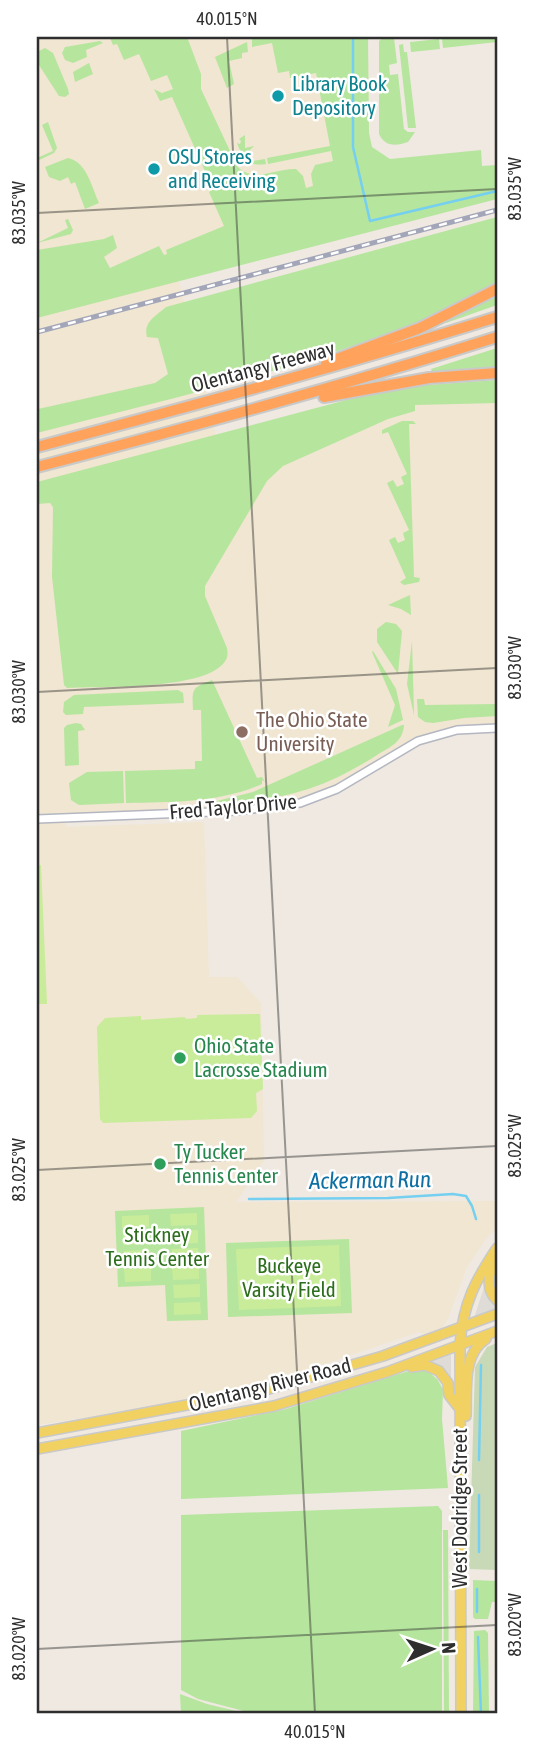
<svg xmlns="http://www.w3.org/2000/svg" width="534" height="1751" font-family="'Asap Condensed',sans-serif">
<rect width="100%" height="100%" fill="#efe9e1"/>
<!-- education -->
<polygon fill="#f0e6d1" points="37,37 368,37 369,133 383,224 178,277 220,453 404,398 497,389 497,728 457,730 418,741 337,789 300,803 267,808 62,818 67,827 204,822 209,977 237,977 261,1003 264,1161 236,1202 497,1201 497,1228 486,1239 467,1267 448,1319 442,1328 424,1334 419,1332 257,1387 173,1404 37,1425"/>
<!-- green -->
<g fill="#b6e59e">
<path d="M 117,37 L 187,37 L 201,74 L 201,89 L 237,166 C 253,184 276,168 296,169 L 303,176 L 306,188 L 313,186 L 311,174 L 315,165 L 333,161 L 331,151 L 268,164 L 267,158 L 330,146 L 316,73 L 290,78 L 289,71 L 278,73 L 272,43 L 252,47 L 252,37 L 368,37 L 369,133 L 372,147 L 390,159 L 481,150 L 482,166 L 497,165 L 497,199 L 37,318 L 39,302 L 37,250 L 104,239 L 113,235 L 117,248 L 104,257 L 110,268 L 159,246 L 164,255 L 167,254 L 166,250 L 224,226 L 209,192 L 213,189 L 172,97 L 160,101 L 154,89 L 162,93 L 173,89 L 167,75 L 151,81 L 139,54 L 124,60 L 117,44 L 113,45 L 110,38 Z"/>
<path d="M 384,37 L 394,38 L 397,63 L 389,65 L 390,75 L 398,74 L 404,129 L 408,132 L 415,132 L 408,142 C 396,146 385,147 379,134 L 379,41 Z"/>
<polygon points="458,37 497,37 497,42 443,48 442,39"/>
<polygon points="439,39 440,49 411,52 410,42"/>
<polygon points="100,41 103,43 86,50 87,57 73,63 65,60 62,53 65,47"/>
<polygon points="247,42 248,52 242,53 242,58 229,61 234,84 227,88 215,57"/>
<polygon points="403,44 404,52 407,52 416,128 408,128 399,45"/>
<polygon points="45,48 53,53 68,89 69,94 65,97 59,96 37,62 37,52"/>
<polygon points="89,63 93,74 75,82 73,72"/>
<polygon points="48,122 57,148 54,153 37,161 37,158 53,151 42,125"/>
<path d="M 245,135 L 245,148 L 254,146 L 250,150 L 252,161 L 265,159 L 266,164 C 248,167 243,159 237,143 L 240,144 L 241,141 L 239,139 Z"/>
<path d="M 68,158 C 87,162 92,188 99,203 L 85,209 L 75,182 L 71,184 L 68,177 L 60,181 L 49,177 L 45,167 Z"/>
<path d="M 497,217 L 497,284 C 475,295 453,308 430,317 C 304,369 168,399 37,433 L 38,409 L 155,383 L 168,374 L 158,338 L 147,337 C 143,322 156,316 166,307 Z"/>
<polygon points="68,219 73,230 71,234 37,243 68,228 65,220"/>
<polygon points="497,295 497,305 446,323 445,321"/>
<polygon points="497,348 497,368 432,372 431,369"/>
<path d="M 497,380 L 497,403 L 415,405 L 415,411 L 388,419 L 283,466 L 267,481 L 205,586 L 205,596 L 227,648 C 228,654 228,659 223,664 C 199,690 103,686 67,688 L 64,685 L 52,577 L 53,507 L 50,503 L 37,504 L 37,482 L 365,395 L 412,386 Z"/>
<polygon points="402,421 413,421 416,424 409,424 414,577 420,578 419,582 404,585 400,582 406,578 389,540 395,537 398,543 405,540 403,533 409,530 387,483 393,480 397,487 404,484 401,477 407,474 388,432 382,434 382,430"/>
<polygon points="410,595 411,615 401,609 388,605"/>
<polygon points="386,622 396,624 402,631 398,674 377,642 377,629"/>
<polygon points="412,641 414,713 414,715 407,684"/>
<polygon points="373,651 396,689 403,720 388,727 395,705 372,652"/>
<path d="M 212,680 L 257,778 L 262,777 L 265,782 L 262,780 L 262,784 C 219,803 172,802 126,803 L 125,771 L 195,769 L 195,761 L 202,761 L 201,710 L 193,710 C 192,688 192,688 212,680 Z"/>
<polygon points="178,690 183,693 184,703 84,707 83,714 66,715 63,712 64,702 74,695"/>
<polygon points="417,699 424,699 425,705 497,704 497,716 464,718 433,723 425,722 418,717"/>
<polygon points="76,723 81,724 85,730 78,731 79,765 65,766 64,728 67,725"/>
<path d="M 402,725 L 404,725 C 403,742 390,747 377,755 C 316,794 276,801 205,804 L 253,792 Z"/>
<polygon points="123,771 124,803 79,805 71,800 69,783 87,772"/>
<polygon points="204,1207 208,1320 167,1321 165,1285 118,1287 115,1211"/>
<polygon points="349,1239 352,1313 228,1317 226,1243"/>
<polygon points="415,1369 431,1371 430,1373 437,1379 443,1389 442,1419 448,1488 181,1499 181,1431 286,1409"/>
<polygon points="438,1506 442,1511 442,1714 255,1714 198,1699 181,1690 181,1515"/>
<polygon points="443,1530 448,1530 449,1714 444,1714"/>
<polygon points="473,1580 497,1581 497,1602 492,1602 488,1619 475,1619 473,1617"/>
<polygon points="485,1630 488,1633 489,1714 473,1714 474,1631"/>
<polygon points="180,1694 207,1704 249,1714 181,1714"/>
</g>
<!-- cemetery -->
<polygon fill="#c8d9b8" points="497,1343 497,1570 469,1569 475,1367 487,1347"/>
<!-- pitch -->
<g fill="#c9ec9a">
<polygon points="37,865 41,865 47,1004 37,1004"/>
<polygon points="260,1014 263,1089 256,1093 257,1111 251,1118 103,1123 100,1119 97,1027 105,1018 141,1016 141,1020 185,1017 186,1019 197,1018 197,1015"/>
<polygon points="197,1213 197,1225 171,1226 170,1214"/>
<polygon points="149,1215 149,1227 122,1228 122,1216"/>
<polygon points="198,1230 198,1243 171,1244 171,1231"/>
<polygon points="149,1232 150,1244 123,1245 123,1233"/>
<polygon points="339,1245 341,1306 239,1310 236,1249"/>
<polygon points="198,1248 199,1261 172,1262 172,1249"/>
<polygon points="150,1250 151,1262 124,1263 124,1251"/>
<polygon points="199,1267 199,1279 173,1280 172,1268"/>
<polygon points="151,1268 151,1281 125,1282 124,1269"/>
<polygon points="200,1284 200,1297 174,1298 173,1285"/>
<polygon points="200,1302 201,1314 174,1315 174,1303"/>
</g>
<!-- plaza -->
<g fill="#dfdcd8">
<polygon points="485,1284 490,1299 497,1305 497,1310 474,1318"/>
<polygon points="450,1353 451,1355 451,1381 427,1362"/>
</g>
<g fill="none" stroke-linecap="round" stroke-linejoin="round">
<!-- stream -->
<g stroke="#75cff0" stroke-width="2.5">
<polyline points="353,37 353,147 370,221 497,191"/>
<polyline points="249,1199 388,1198 453,1194 466,1196 472,1206 476,1219"/>
<polyline points="479,1460 481,1365"/>
<polyline points="479,1552 479,1495"/>
<polyline points="477,1612 477,1589"/>
<polyline points="478,1637 481,1714"/>
</g>
<defs>
<polyline id="minor" points="37,819 237,811 300,803 337,789 418,741 457,730 497,728"/>
<g id="major">
<path d="M 495,1257 C 490,1272 484,1288 497,1300"/>
<polyline points="412,1367 425,1365 439,1371 448,1383 449,1395 460,1409"/>
<path d="M 466,1416 C 467,1390 462,1354 486,1339"/>
<polyline points="37,1433 262,1391 383,1356 497,1314"/>
<polyline points="37,1449 274,1406 387,1372 497,1331"/>
<path d="M 461,1714 L 460,1344 C 463,1304 475,1281 497,1248"/>
</g>
<g id="highway">
<polyline points="326,363 420,328 497,289"/>
<polyline points="324,397 429,378 497,373"/>
<path d="M 37,447 C 191,406 345,365 497,317"/>
<path d="M 37,467 C 191,427 345,385 497,337"/>
</g>
</defs>
<!-- minor casing -->
<use href="#minor" stroke="#b4b7c1" stroke-width="10"/>
<!-- major casing -->
<use href="#major" stroke="#c9c9c9" stroke-width="12"/>
<!-- highway casing -->
<use href="#highway" stroke="#c9c9c9" stroke-width="14"/>
<!-- minor -->
<use href="#minor" stroke="#fff" stroke-width="7"/>
<!-- major -->
<use href="#major" stroke="#f2d163" stroke-width="9"/>
<!-- highway -->
<use href="#highway" stroke="#ffa35c" stroke-width="10"/>
<defs>
<polyline id="rail" points="37,332 497,210"/>
</defs>
<!-- rail casing -->
<use href="#rail" stroke="#a3a6b8" stroke-width="5"/>
<!-- rail -->
<use href="#rail" stroke="#fff" stroke-width="2.5" stroke-dasharray="8" stroke-linecap="butt"/>
</g>
<!-- ticks -->
<path fill="none" stroke="#2e2e2e" stroke-width="2" stroke-opacity="0.45" d="M 227,37 L 315,1714M 37,213 L 497,189M 37,692 L 497,668M 37,1170 L 497,1146M 37,1649 L 497,1625"/>
<!-- markers -->
<g fill="#0f9aa8" stroke="#fff" stroke-width="2.5">
<circle cx="278" cy="96" r="7"/>
<circle cx="154" cy="169" r="7"/>
</g>
<circle fill="#8d6e63" stroke="#fff" stroke-width="2.5" cx="242" cy="732" r="7"/>
<g fill="#2e9e5b" stroke="#fff" stroke-width="2.5">
<circle cx="180" cy="1058" r="7"/>
<circle cx="160" cy="1164" r="7"/>
</g>
<g text-anchor="middle" stroke-width="5" stroke-linejoin="round" paint-order="stroke">
<!-- culture labels -->
<g font-size="21" fill="#0d838f" stroke="#fff" text-anchor="start">
<text x="292" y="91">Library Book<tspan x="292" dy="24">Depository</tspan></text>
<text x="168" y="164">OSU Stores<tspan x="168" dy="24">and Receiving</tspan></text>
</g>
<!-- street labels -->
<g font-size="21" fill="#2e2e2e" stroke="#fff">
<text transform="translate(263 367) rotate(-15)" y="7">Olentangy Freeway</text>
<text transform="translate(233 807) rotate(-5)" y="7">Fred Taylor Drive</text>
<text transform="translate(270 1385) rotate(-14)" y="7">Olentangy River Road</text>
<text transform="translate(460 1508) rotate(-90)" y="7">West Dodridge Street</text>
</g>
<!-- education labels -->
<g font-size="21" fill="#785e54" stroke="#fff" text-anchor="start">
<text x="256" y="727">The Ohio State<tspan x="256" dy="24">University</tspan></text>
</g>
<!-- leisure labels -->
<g font-size="21" fill="#27864d" stroke="#fff" text-anchor="start">
<text x="194" y="1053">Ohio State<tspan x="194" dy="24">Lacrosse Stadium</tspan></text>
<text x="174" y="1159">Ty Tucker<tspan x="174" dy="24">Tennis Center</tspan></text>
</g>
<!-- park labels -->
<g font-size="21" fill="#2c6e1b" stroke="#fff">
<text x="157" y="1242">Stickney<tspan x="157" dy="24">Tennis Center</tspan></text>
<text x="289" y="1273">Buckeye<tspan x="289" dy="24">Varsity Field</tspan></text>
</g>
<!-- water labels -->
<g font-size="23" font-style="italic" fill="#0d6fa3" stroke="#fff">
<text transform="translate(370 1180) rotate(-1)" y="8">Ackerman Run</text>
</g>
</g>
<!-- border -->
<rect width="534" height="1751" fill="none" stroke="#ffffff" stroke-width="77"/>
<!-- north arrow -->
<g transform="translate(432 1649) rotate(87)" stroke="#ffffff" stroke-width="5" paint-order="stroke">
<path d="M0-5L12 26L0 18L-12 26Z" fill="#2e2e2e"/>
<text y="-10" font-size="19" font-weight="bold" text-anchor="middle" fill="#2e2e2e">N</text>
</g>
<rect x="38" y="38" width="458" height="1674" fill="none" stroke="#2e2e2e" stroke-width="2.5"/>
<g font-size="18" text-anchor="middle" fill="#2e2e2e">
<text x="227" y="25">40.015°N</text>
<text transform="translate(515 189) rotate(-90)" y="6">83.035°W</text>
<text transform="translate(19 213) rotate(-90)" y="6">83.035°W</text>
<text transform="translate(515 668) rotate(-90)" y="6">83.030°W</text>
<text transform="translate(19 692) rotate(-90)" y="6">83.030°W</text>
<text transform="translate(515 1146) rotate(-90)" y="6">83.025°W</text>
<text transform="translate(19 1170) rotate(-90)" y="6">83.025°W</text>
<text transform="translate(515 1625) rotate(-90)" y="6">83.020°W</text>
<text transform="translate(19 1649) rotate(-90)" y="6">83.020°W</text>
<text x="315" y="1738">40.015°N</text>
</g>
</svg>
